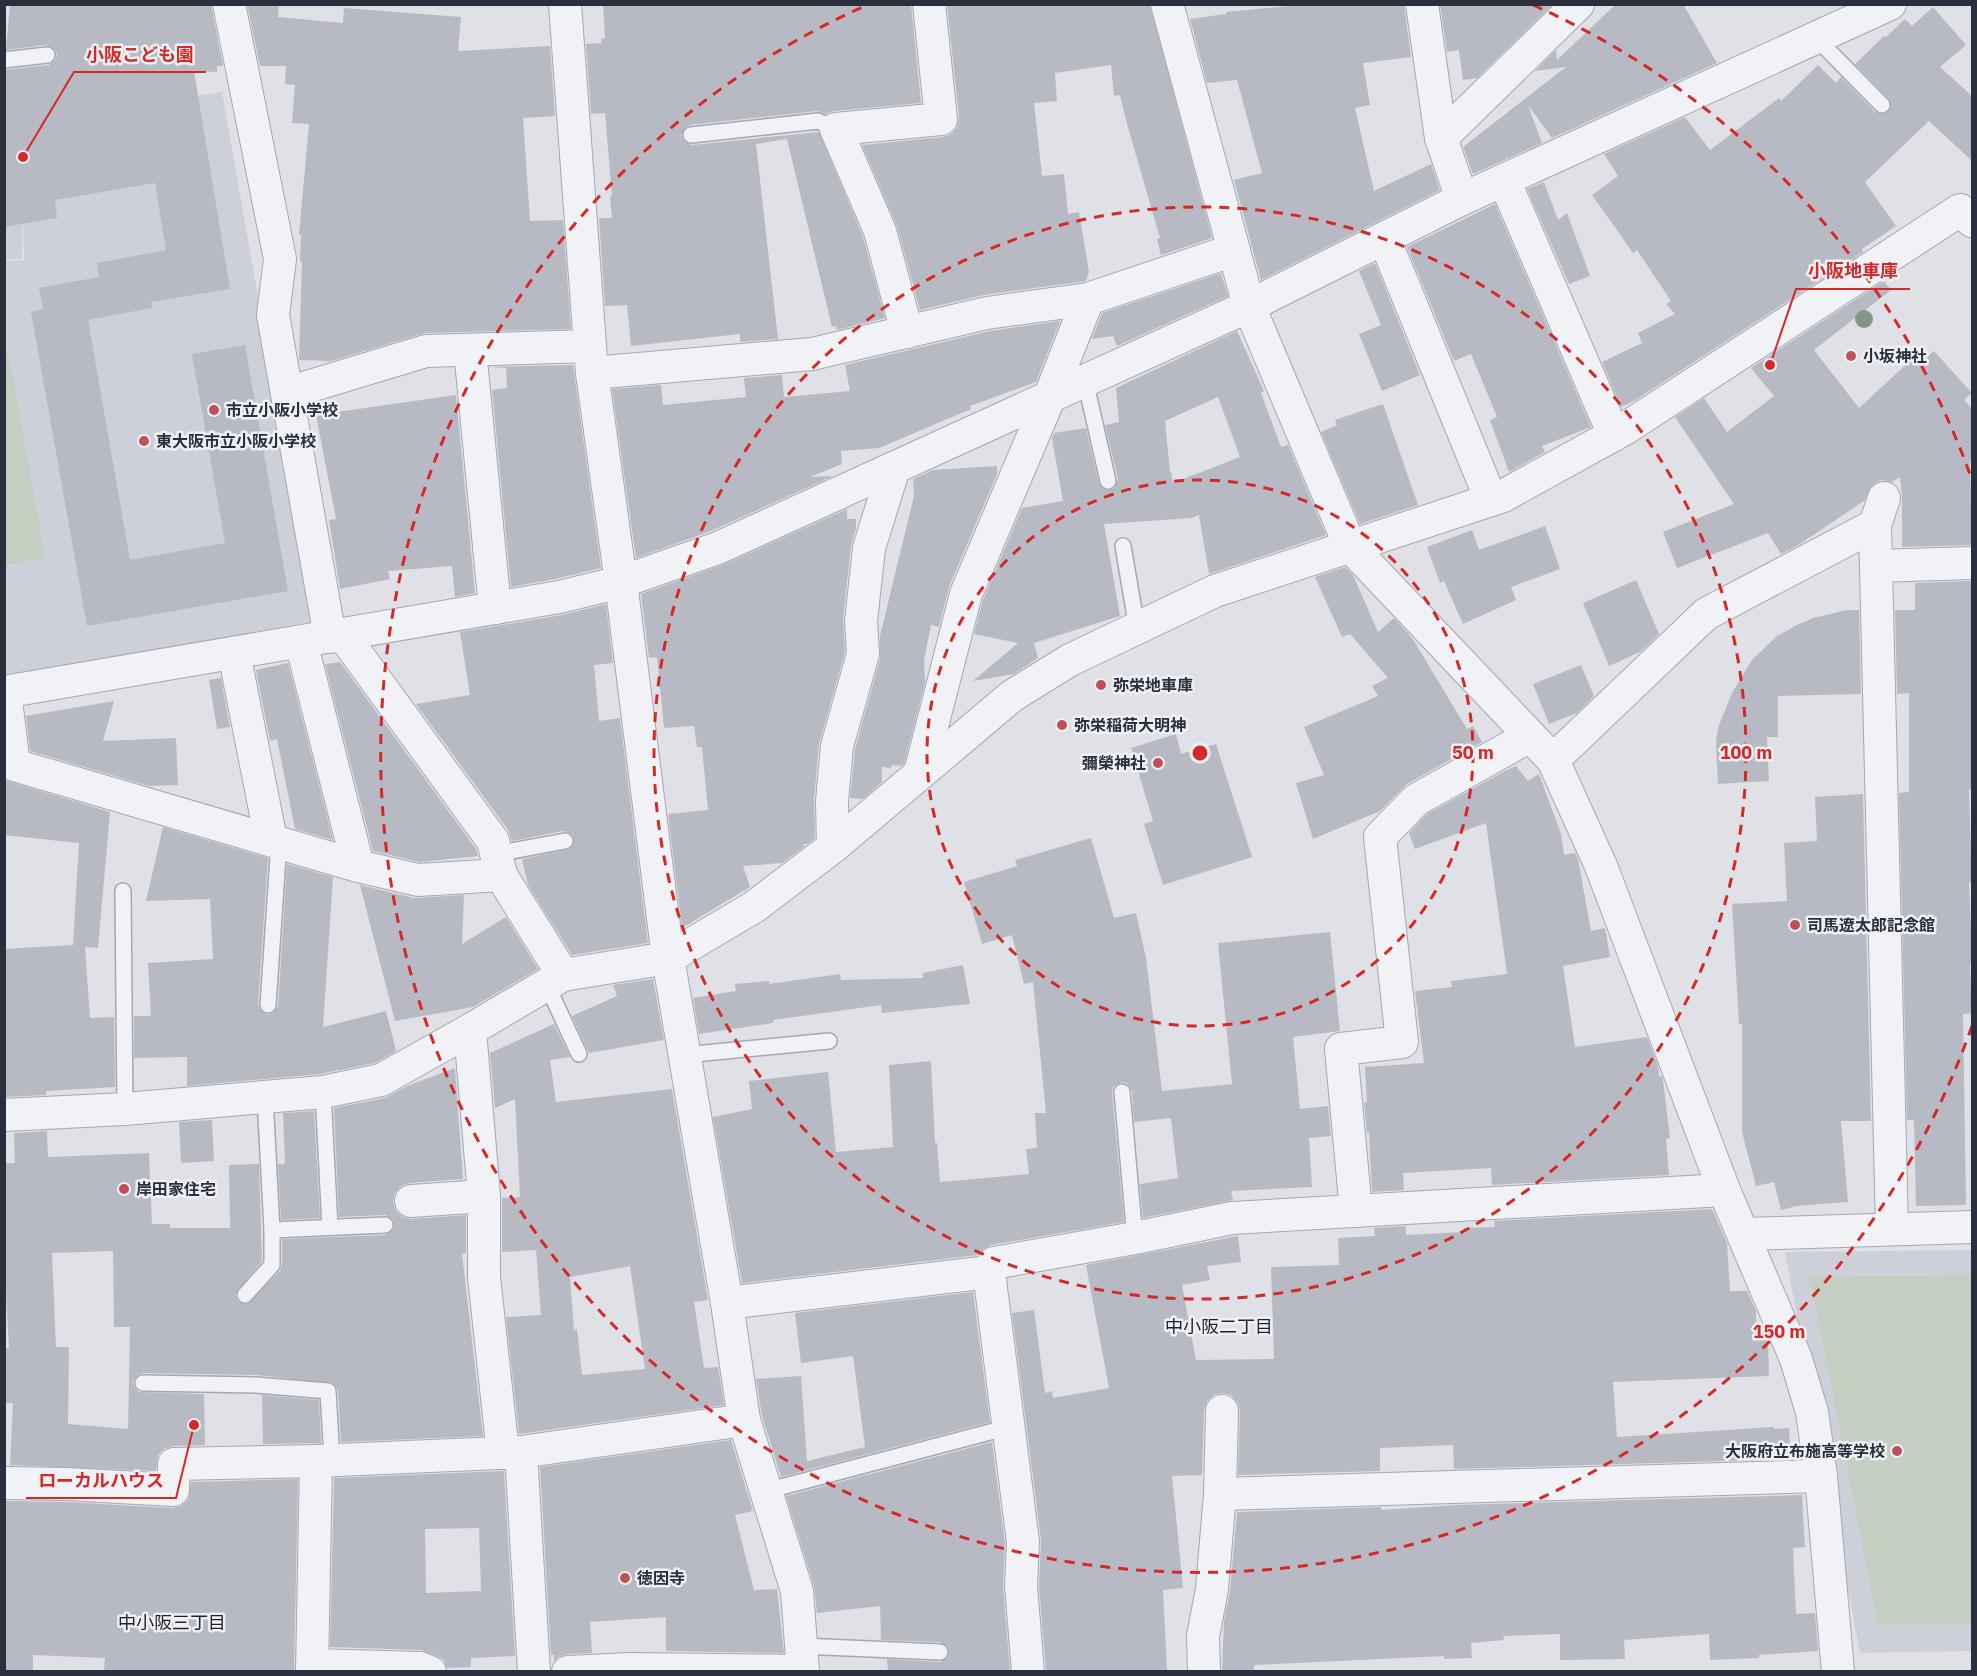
<svg xmlns="http://www.w3.org/2000/svg" width="1977" height="1676" font-family="'IBM Plex Sans','Noto Sans JP',sans-serif">
<rect width="100%" height="100%" fill="#dfe1e6"/>
<!-- built -->
<g fill="#cdd0d8">
<polygon points="4,75 41,119 222,92 315,621 5,680 4,261 24,260 23,212 22,259 5,259"/>
<polygon points="1972,1250 1972,1651 1860,1653 1785,1252"/>
</g>
<!-- green -->
<g fill="#c3cfc1">
<polygon points="5,354 9,355 45,558 5,565"/>
<polygon points="1972,1275 1972,1625 1878,1625 1810,1277"/>
</g>
<!-- building -->
<g fill="#b7bac3" fill-rule="evenodd">
<polygon points="10,4 211,4 223,66 217,66 217,72 194,71 230,289 151,302 152,308 88,320 130,560 225,543 192,354 245,345 288,591 87,626 31,312 43,309 39,288 99,277 97,263 166,250 155,183 55,200 57,218 4,227 4,70 49,65 56,59 57,54 54,49 46,45 6,50"/>
<polygon points="247,4 279,4 278,17 343,23 344,8 461,17 458,51 550,46 555,116 523,118 530,221 563,220 571,329 425,333 331,361 299,360 302,262 300,262 301,235 299,235 309,124 292,123 295,85 285,84 286,66 260,66"/>
<polygon points="603,4 911,4 921,103 834,111 826,114 817,111 690,125 685,128 681,135 684,141 692,145 819,132 863,237 885,318 837,330 836,326 832,327 787,139 756,144 778,339 740,342 740,334 631,346 627,305 605,306 599,218 612,218 610,197 612,196 605,113 591,114 586,44 602,43 601,39 605,38"/>
<polygon points="947,4 1150,4 1212,238 1161,255 1157,239 1160,238 1127,124 1120,95 1114,96 1111,65 1055,73 1057,101 1034,103 1042,176 1064,174 1068,214 1079,212 1089,272 1086,281 984,295 920,310 897,226 862,145 943,137 951,134 957,127 959,117"/>
<polygon points="1309,4 1404,4 1411,57 1363,63 1370,105 1355,108 1374,191 1431,164 1440,190 1261,280 1234,180 1262,173 1237,80 1207,83 1190,19 1226,14 1226,12"/>
<polygon points="1440,4 1551,4 1551,6 1477,78 1463,80 1459,50 1447,52"/>
<polygon points="1616,4 1683,4 1717,63 1552,138 1528,105 1542,143 1473,174 1463,147 1566,67 1535,71 1556,50 1557,60"/>
<polygon points="1933,7 1966,45 1940,67 1972,96 1972,161 1929,121 1865,182 1896,226 1862,249 1863,252 1634,401 1621,407 1602,362 1642,343 1638,333 1675,314 1666,304 1671,301 1637,250 1633,253 1592,195 1618,176 1604,154 1685,117 1710,150 1779,98 1781,101 1818,65 1836,83 1841,77 1875,112 1885,114 1891,107 1889,99 1855,64 1884,36 1886,37 1905,19 1912,26"/>
<polygon points="1544,182 1558,220 1567,213 1590,276 1569,284 1527,189"/>
<polygon points="1495,204 1591,427 1542,446 1545,452 1509,472 1490,420 1497,417 1471,354 1454,361 1407,247"/>
<polygon points="1375,263 1420,375 1382,391 1359,334 1381,325 1359,271"/>
<polygon points="1221,273 1228,296 1117,346 1113,336 1092,339 1102,313"/>
<polygon points="1884,281 1891,290 1814,350 1859,408 1911,360 1917,366 1934,351 1972,393 1964,400 1972,409 1972,462 1970,462 1972,545 1902,547 1902,495 1900,477 1892,482 1881,480 1873,484 1864,501 1800,544 1781,554 1768,533 1677,568 1663,532 1734,504 1675,417 1704,398 1727,432 1774,396 1751,368"/>
<polygon points="1060,321 1036,382 970,406 971,409 879,448 841,451 842,464 810,477 833,476 711,531 636,558 612,389 661,385 663,405 746,397 744,378 782,375 784,397 850,391 845,365 990,331"/>
<path d="M 1237,331 L 1264,391 L 1261,393 L 1281,447 L 1288,445 L 1326,535 L 1209,574 L 1199,515 L 1191,518 L 1104,524 L 1120,616 L 1034,643 L 1038,658 L 1014,674 L 973,681 L 1018,643 L 974,634 L 983,600 L 1022,508 L 1063,501 L 1052,438 L 1054,433 L 1086,428 L 1099,484 L 1106,490 L 1114,488 L 1118,479 L 1105,425 L 1119,422 L 1116,388 ZM 1218,397 L 1240,457 L 1173,483 L 1171,472 L 1170,472 L 1165,421 Z"/>
<polygon points="573,365 601,568 555,579 511,587 492,390 507,388 506,368 490,367"/>
<polygon points="456,395 475,593 455,597 452,566 388,571 390,579 340,589 329,520 336,519 316,415"/>
<polygon points="1383,404 1418,505 1360,524 1321,432 1337,425 1335,420"/>
<polygon points="997,466 997,474 949,587 939,627 931,625 924,660 925,683 904,764 901,766 892,765 891,768 882,767 882,782 863,799 850,798 855,749 880,659 880,636 914,496 913,479 933,470"/>
<polygon points="847,509 847,519 856,519 856,528 851,546 843,619 845,652 819,744 814,800 815,838 808,844 804,844 804,847 782,863 743,866 750,887 682,928 668,814 708,810 702,747 697,747 694,726 664,728 657,657 649,658 641,594 725,564"/>
<polygon points="1545,526 1560,569 1511,587 1516,600 1463,624 1444,581 1440,583 1427,547 1472,530 1479,550"/>
<polygon points="1345,567 1353,575 1378,632 1394,618 1406,631 1414,641 1467,729 1473,726 1482,742 1407,784 1380,811 1313,839 1296,783 1324,775 1304,727 1378,696 1372,686 1388,678 1350,634 1342,637 1315,577"/>
<polygon points="1636,580 1659,634 1640,652 1609,666 1583,603"/>
<polygon points="1972,581 1972,790 1969,790 1972,882 1969,882 1972,950 1972,964 1970,964 1972,1013 1963,1014 1966,1205 1916,1206 1914,1120 1907,1120 1899,793 1909,792 1909,693 1897,694 1895,610 1915,610 1915,583"/>
<polygon points="606,604 613,663 594,665 599,721 620,718 648,943 572,955 528,885 522,859 567,850 574,844 573,835 563,831 512,841 508,830 416,704 470,695 460,632 562,615"/>
<polygon points="1847,610 1859,610 1861,694 1778,696 1778,737 1767,737 1769,781 1718,784 1716,740 1719,725 1732,693 1752,660 1777,636 1797,625 1813,618"/>
<polygon points="340,662 476,849 478,856 420,862 373,851 325,664"/>
<polygon points="288,663 333,840 295,829 277,739 270,741 256,670"/>
<polygon points="1581,665 1594,696 1577,713 1549,724 1533,684"/>
<polygon points="221,678 230,727 217,729 209,680"/>
<polygon points="114,701 103,741 176,738 178,785 149,786 30,751 26,716"/>
<polygon points="1176,734 1181,754 1216,744 1252,857 1163,885 1144,824 1153,821 1131,748"/>
<polygon points="1516,766 1528,781 1539,774 1561,834 1564,855 1575,853 1578,859 1591,931 1605,928 1610,957 1563,966 1575,1047 1647,1037 1658,1066 1659,1076 1662,1076 1663,1080 1670,1138 1666,1139 1669,1175 1492,1185 1491,1168 1403,1173 1404,1190 1372,1192 1369,1133 1367,1133 1364,1103 1367,1102 1365,1067 1424,1063 1415,991 1452,987 1451,981 1507,974 1486,823 1415,849 1409,833 1427,814 1505,771"/>
<polygon points="4,780 110,812 98,948 85,947 90,1018 114,1017 115,1087 46,1091 46,1095 4,1097 4,949 73,945 79,843 4,835"/>
<polygon points="1863,794 1871,1121 1841,1121 1848,1202 1797,1206 1781,1210 1774,1182 1756,1186 1742,1132 1742,1024 1739,1024 1732,904 1787,901 1784,843 1817,841 1815,797"/>
<polygon points="163,827 268,858 258,1004 260,1010 267,1015 273,1013 278,1006 287,864 333,877 323,1027 386,1011 396,1051 375,1063 320,1074 187,1086 187,1057 134,1058 134,1016 151,1016 148,963 213,959 210,899 146,901"/>
<polygon points="1091,838 1114,918 1136,913 1146,958 1162,1091 1232,1084 1218,943 1330,932 1340,1031 1293,1037 1300,1109 1328,1106 1331,1136 1309,1138 1312,1187 1231,1191 1233,1200 1143,1218 1140,1184 1178,1178 1171,1118 1134,1122 1132,1091 1127,1083 1121,1082 1113,1087 1112,1093 1124,1222 991,1245 983,1249 978,1255 742,1283 713,1117 752,1109 749,1081 828,1072 836,1152 893,1147 889,1065 931,1061 935,1143 937,1143 940,1182 1029,1174 1026,1149 1037,1148 1035,1113 1046,1113 1033,982 1024,984 1012,935 982,944 964,882 1017,866 1015,860"/>
<polygon points="360,885 414,898 464,895 462,944 506,917 538,969 473,1007 395,1021"/>
<polygon points="963,965 970,1004 882,1013 881,1005 773,1020 773,1023 699,1034 693,998 736,991 735,984 769,981 769,984 840,974 841,980 923,978 923,973"/>
<polygon points="653,979 664,1040 589,1053 572,1016 617,996 613,985"/>
<path d="M 554,1024 L 570,1057 L 550,1060 L 556,1102 L 672,1089 L 708,1300 L 694,1302 L 704,1368 L 718,1367 L 724,1405 L 519,1434 L 506,1317 L 541,1315 L 536,1250 L 502,1252 L 502,1198 L 520,1197 L 515,1099 L 495,1108 L 490,1053 ZM 630,1266 L 645,1369 L 582,1375 L 577,1329 L 574,1330 L 570,1277 Z"/>
<path d="M 455,1068 L 463,1179 L 409,1183 L 401,1186 L 395,1193 L 393,1202 L 396,1211 L 403,1217 L 412,1219 L 466,1215 L 466,1253 L 462,1254 L 483,1436 L 341,1442 L 338,1390 L 333,1383 L 256,1375 L 143,1373 L 138,1375 L 133,1382 L 134,1387 L 139,1392 L 204,1394 L 205,1445 L 174,1446 L 165,1448 L 158,1455 L 156,1471 L 10,1465 L 13,1403 L 4,1403 L 4,1348 L 9,1348 L 4,1257 L 4,1163 L 15,1163 L 14,1133 L 47,1131 L 48,1157 L 149,1153 L 152,1224 L 170,1224 L 170,1228 L 230,1228 L 229,1165 L 259,1164 L 262,1261 L 235,1294 L 238,1302 L 247,1304 L 280,1271 L 282,1265 L 282,1239 L 385,1235 L 394,1229 L 393,1219 L 385,1215 L 339,1217 L 334,1108 L 385,1098 L 407,1086 ZM 113,1251 L 114,1327 L 130,1327 L 128,1429 L 68,1424 L 69,1347 L 56,1347 L 52,1253 Z"/>
<polygon points="314,1111 320,1218 281,1220 278,1164 284,1164 285,1161 283,1113"/>
<polygon points="212,1120 214,1161 181,1163 179,1122"/>
<polygon points="1712,1209 1727,1243 1730,1291 1747,1291 1756,1311 1756,1329 1763,1328 1768,1339 1769,1376 1613,1382 1617,1437 1774,1427 1774,1429 1789,1428 1791,1459 1454,1469 1453,1445 1380,1448 1380,1471 1238,1475 1240,1411 1238,1403 1231,1395 1222,1393 1214,1395 1207,1401 1204,1411 1202,1475 1172,1476 1183,1588 1163,1590 1167,1671 1046,1671 1039,1586 1041,1540 1012,1313 1034,1310 1045,1393 1052,1391 1053,1398 1109,1388 1086,1265 1238,1236 1241,1262 1207,1266 1210,1280 1182,1285 1196,1360 1274,1359 1271,1267 1339,1265 1338,1238 1375,1236 1374,1228 1406,1226 1406,1235 1464,1232 1464,1228 1495,1227 1494,1221"/>
<polygon points="973,1292 990,1422 781,1477 762,1416 756,1379 801,1376 807,1461 865,1447 853,1356 801,1363 795,1313"/>
<polygon points="262,1395 319,1400 321,1443 263,1444"/>
<polygon points="731,1440 753,1511 735,1515 754,1590 777,1589 784,1653 666,1651 666,1617 590,1622 592,1653 567,1654 559,1657 554,1661 554,1655 551,1655 540,1467"/>
<polygon points="992,1442 1005,1543 1003,1587 1010,1671 888,1671 887,1659 940,1662 948,1657 949,1648 940,1642 881,1640 880,1606 817,1613 814,1586 786,1496"/>
<path d="M 504,1471 L 515,1656 L 471,1658 L 471,1667 L 447,1668 L 444,1660 L 437,1656 L 421,1650 L 330,1647 L 334,1478 ZM 479,1528 L 481,1591 L 426,1593 L 425,1529 Z"/>
<polygon points="298,1479 294,1671 104,1671 105,1658 33,1655 33,1671 4,1671 4,1501 66,1502 172,1508 181,1506 188,1500 191,1482"/>
<polygon points="1802,1495 1805,1547 1793,1548 1796,1614 1815,1613 1818,1651 1759,1655 1759,1658 1710,1660 1709,1634 1624,1640 1625,1659 1560,1660 1560,1634 1503,1636 1504,1640 1471,1643 1472,1658 1444,1659 1444,1656 1254,1665 1254,1671 1222,1671 1224,1621 1230,1591 1237,1512 1381,1507 1381,1510 1456,1505"/>
</g>
<g fill="none" stroke-linecap="round" stroke-linejoin="round">
<defs>
<g id="service">
<polyline points="1816,38 1882,105"/>
<polyline points="4,60 47,55"/>
<polyline points="691,135 818,121 836,129"/>
<polyline points="1085,380 1108,481"/>
<polyline points="1123,546 1137,628"/>
<polyline points="496,854 565,841"/>
<polyline points="123,891 125,1109"/>
<polyline points="547,985 579,1054"/>
<polyline points="268,1005 279,842"/>
<polyline points="684,1055 829,1041"/>
<polyline points="323,1092 330,1227"/>
<polyline points="1122,1092 1135,1238"/>
<polyline points="265,1097 272,1230"/>
<polyline points="245,1295 272,1265 272,1230 385,1225"/>
<polyline points="143,1383 256,1385 328,1391 332,1460"/>
<polyline points="766,1491 1009,1427"/>
<polyline points="801,1646 940,1652"/>
</g>
<g id="minor">
<polyline points="229,4 280,259 273,315 330,637"/>
<polyline points="565,4 592,373 621,582 668,958 727,1303 744,1420 797,1591 803,1672"/>
<polyline points="1167,4 1249,306 1350,546 1553,760 1601,866 1724,1190 1796,1359 1812,1412 1821,1476 1838,1672"/>
<polyline points="1422,4 1441,138 1462,199"/>
<polyline points="1441,138 1578,4"/>
<polyline points="1504,180 1614,435"/>
<polyline points="1384,238 1491,500"/>
<polyline points="907,332 880,231 836,129 941,119 929,4"/>
<polyline points="470,350 495,608"/>
<polyline points="592,373 812,354 987,313 1088,299 1234,250"/>
<polyline points="287,393 426,351 590,346"/>
<polyline points="1875,525 1892,1229"/>
<polyline points="1876,566 1972,563"/>
<polyline points="343,635 493,841 501,875 563,975"/>
<polyline points="301,642 358,866"/>
<polyline points="234,653 271,840"/>
<polyline points="4,692 559,597 621,582 718,548 1249,306 1462,199 1890,4"/>
<polyline points="5,692 14,765 358,866 418,880 501,875"/>
<polyline points="1553,760 1706,614 1875,525 1884,498"/>
<polyline points="920,773 966,594 1050,396 1088,299"/>
<polyline points="833,847 832,801 837,746 863,654 861,621 869,548 894,468"/>
<polyline points="470,1030 484,1196 484,1277 503,1453"/>
<polyline points="4,1115 125,1109 323,1092 381,1080 470,1030 563,975 668,958 754,907 833,847 1012,696 1070,660 1215,591 1503,496 1626,428 1960,210 1972,221"/>
<polyline points="411,1201 484,1196"/>
<polyline points="1356,1211 1341,1049 1402,1042 1380,837 1416,800 1530,736"/>
<polyline points="1744,1234 1972,1227"/>
<polyline points="989,1272 1023,1542 1021,1586 1028,1672"/>
<polyline points="727,1303 989,1272 994,1263 1135,1238 1232,1218 1724,1190"/>
<polyline points="521,1452 534,1672"/>
<polyline points="4,1483 67,1484 173,1490 174,1464 316,1461 521,1452 744,1420"/>
<polyline points="1220,1494 1821,1476"/>
<polyline points="313,1665 420,1668 430,1672"/>
<polyline points="312,1672 316,1461"/>
<polyline points="568,1672 630,1669 803,1671"/>
<polyline points="1204,1672 1203,1636 1212,1589 1220,1494 1222,1411"/>
</g>
</defs>
<!-- service casing -->
<use href="#service" stroke="#a5a8b0" stroke-width="18"/>
<!-- minor casing -->
<use href="#minor" stroke="#a5a8b0" stroke-width="34"/>
<!-- service -->
<use href="#service" stroke="#f1f2f5" stroke-width="15"/>
<!-- minor -->
<use href="#minor" stroke="#f1f2f5" stroke-width="32"/>
</g>
<!-- trees -->
<circle fill="#859586" cx="1864" cy="319" r="9"/>
<!-- distance rings -->
<g fill="none" stroke="#d62828" stroke-width="3" stroke-dasharray="10 8">
<circle cx="1200" cy="753" r="273"/>
<circle cx="1200" cy="753" r="546"/>
<path d="M1972 1026A819 819 0 1 1 867 5M1533 5A819 819 0 0 1 1972 480"/>
</g>
<!-- markers -->
<g fill="#bf5059" stroke="#eef0f4" stroke-width="2">
<circle cx="1851" cy="356" r="6"/>
<circle cx="214" cy="410" r="6"/>
<circle cx="144" cy="441" r="6"/>
<circle cx="1101" cy="685" r="6"/>
<circle cx="1062" cy="725" r="6"/>
<circle cx="1158" cy="763" r="6"/>
<circle cx="1795" cy="925" r="6"/>
<circle cx="124" cy="1189" r="6"/>
<circle cx="1897" cy="1451" r="6"/>
<circle cx="625" cy="1578" r="6"/>
</g>
<g text-anchor="middle" stroke-width="5" stroke-linejoin="round" paint-order="stroke">
<!-- poi labels -->
<g font-size="16" font-weight="bold" fill="#292f3c" stroke="#eef0f4" text-anchor="start">
<text x="1863" y="362">小坂神社</text>
<text x="226" y="416">市立小阪小学校</text>
<text x="156" y="447">東大阪市立小阪小学校</text>
<text x="1113" y="691">弥栄地車庫</text>
<text x="1074" y="731">弥栄稲荷大明神</text>
<text x="1146" y="769" text-anchor="end">彌榮神社</text>
<text x="1807" y="931">司馬遼太郎記念館</text>
<text x="136" y="1195">岸田家住宅</text>
<text x="1885" y="1457" text-anchor="end">大阪府立布施高等学校</text>
<text x="637" y="1584">徳因寺</text>
</g>
<!-- neighbourhood labels -->
<g font-size="18" fill="#1c202c" stroke="#eef0f4">
<text x="1219" y="1333">中小阪二丁目</text>
<text x="172" y="1629">中小阪三丁目</text>
</g>
</g>
<circle cx="1200" cy="753" r="9" fill="#d62828" stroke="#eef0f4" stroke-width="3"/>
<g font-size="18" text-anchor="middle" font-weight="bold" fill="#d62828" stroke="#eef0f4" stroke-width="5" stroke-linejoin="round" paint-order="stroke">
<text x="1473" y="759">50 m</text>
<text x="1746" y="759">100 m</text>
<text x="1779" y="1338">150 m</text>
</g>
<!-- callouts -->
<path fill="none" stroke="#d62828" stroke-width="2" d="M23 157L74 72H206M1770 365L1796 289H1910M194 1425L176 1498H26"/>
<g fill="#d62828" stroke="#eef0f4" stroke-width="2">
<circle cx="23" cy="157" r="6"/>
<circle cx="1770" cy="365" r="6"/>
<circle cx="194" cy="1425" r="6"/>
</g>
<g font-size="18" text-anchor="middle" font-weight="bold" fill="#d62828" stroke="#eef0f4" stroke-width="5" stroke-linejoin="round" paint-order="stroke">
<text x="140" y="61">小阪こども園</text>
<text x="1853" y="277">小阪地車庫</text>
<text x="101" y="1487">ローカルハウス</text>
</g>
<!-- border -->
<rect width="1977" height="1676" fill="none" stroke="#292f3c" stroke-width="12"/>
</svg>
